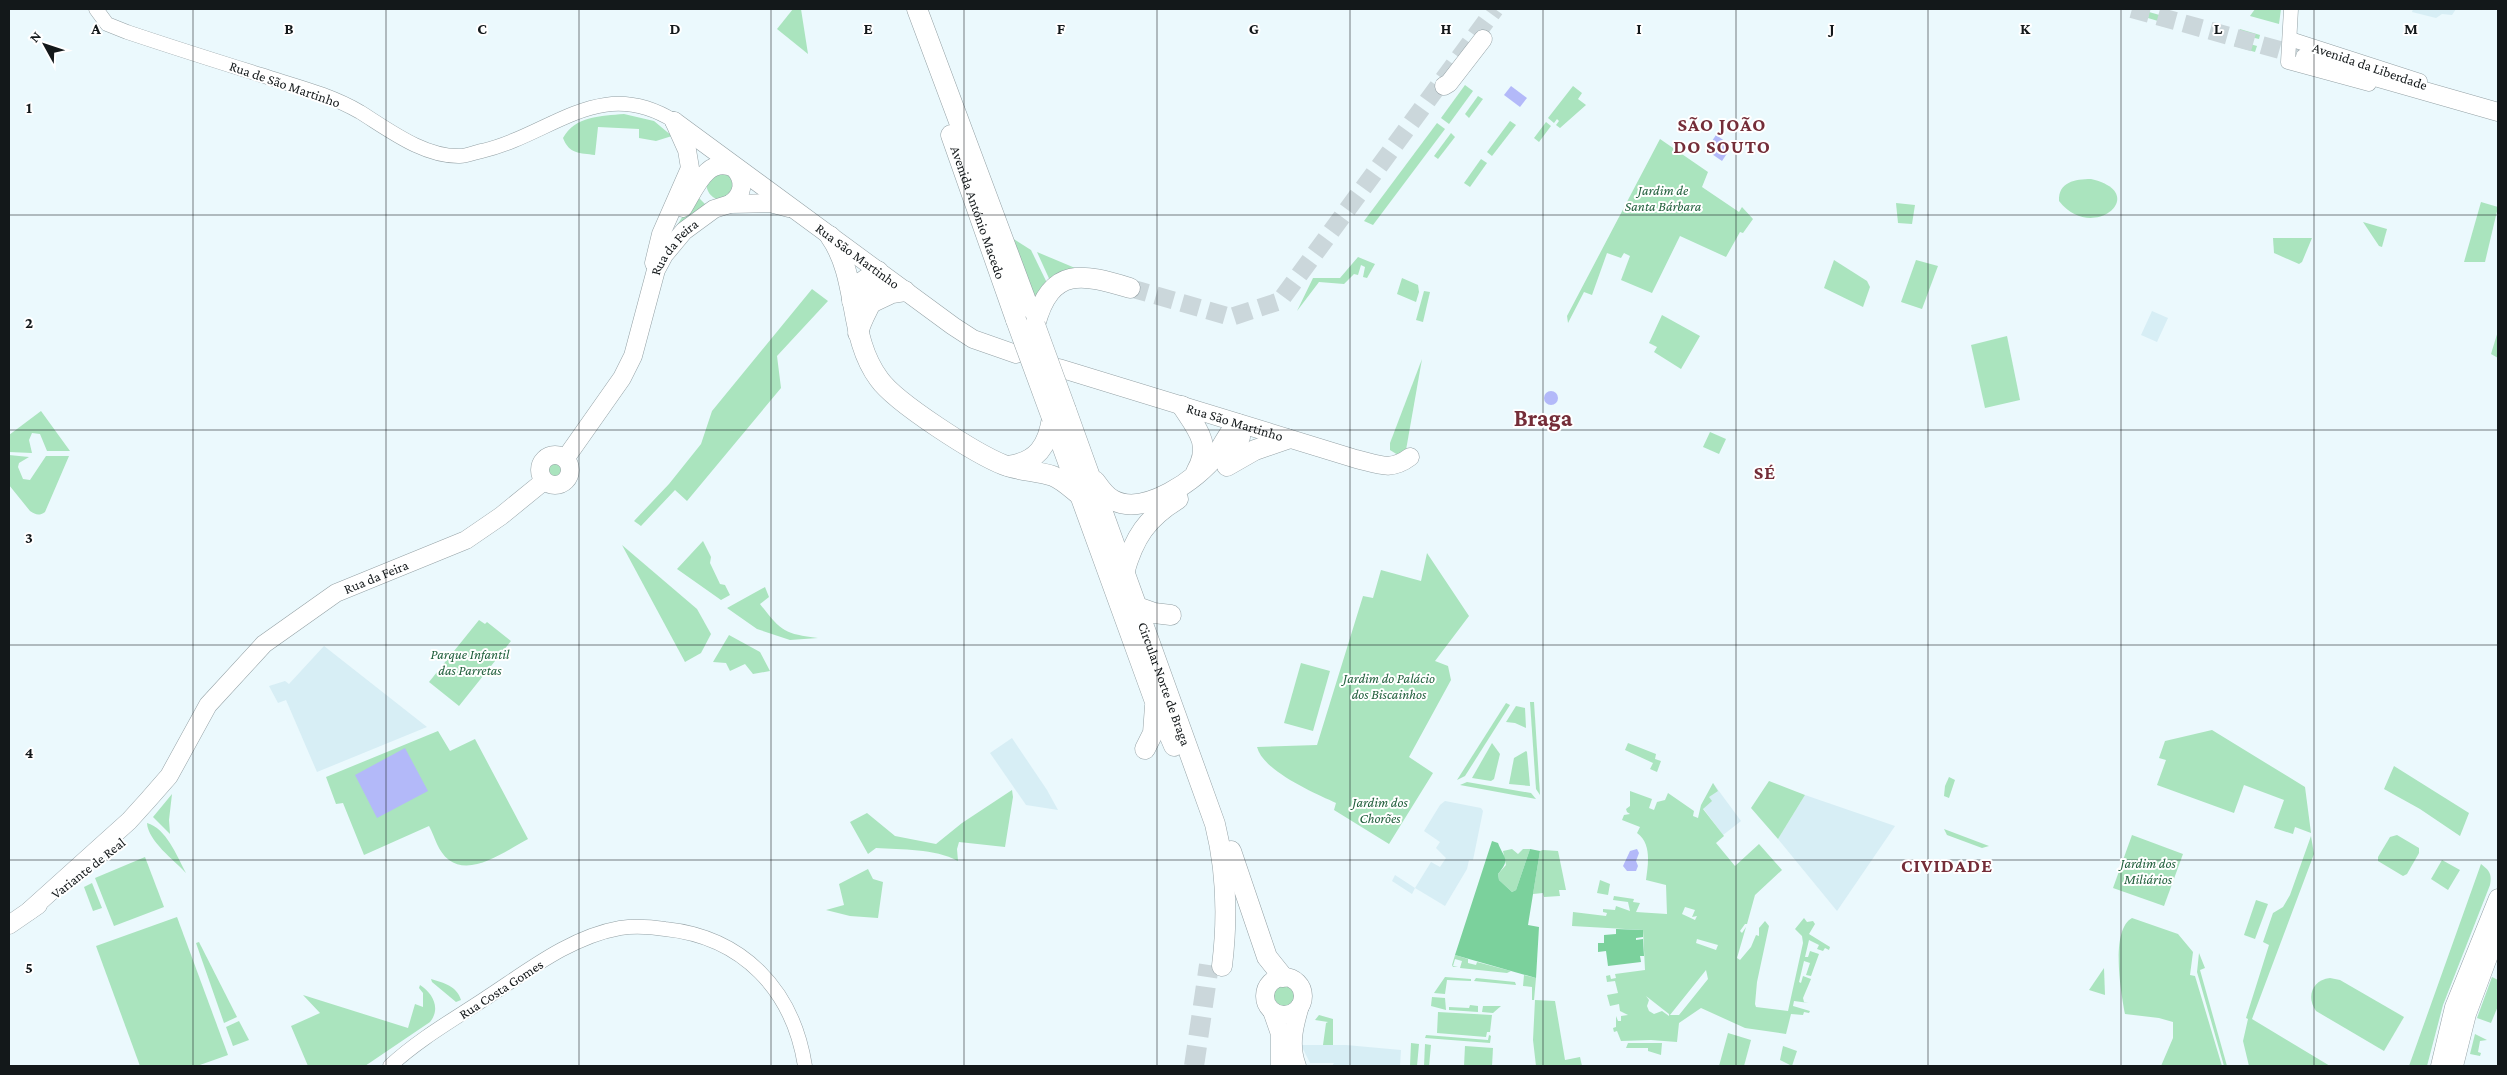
<svg xmlns="http://www.w3.org/2000/svg" width="2507" height="1075" font-family="'Crimson Pro',serif">
<rect width="100%" height="100%" fill="#ebf9fd"/>
<!-- built -->
<g fill="#d7eef5">
<polygon points="2413,9 2456,9 2452,15 2442,14 2436,18 2412,12"/>
<polygon points="2152,311 2168,318 2157,342 2141,335"/>
<polygon points="324,646 427,727 317,772 286,700 278,703 269,686 285,681 289,684"/>
<polygon points="1012,738 1047,790 1058,810 1026,805 990,753"/>
<polygon points="1713,783 1741,821 1723,835 1703,808"/>
<polygon points="1805,795 1895,826 1837,911 1778,839"/>
<polygon points="1445,801 1481,808 1483,811 1473,860 1469,860 1467,869 1445,906 1415,888 1412,894 1392,881 1395,875 1415,888 1431,862 1440,867 1446,858 1436,848 1440,842 1424,831 1440,805"/>
<polygon points="1301,1045 1346,1045 1401,1050 1400,1066 1332,1066 1334,1063 1310,1063"/>
</g>
<!-- green -->
<g fill="#aae4be" fill-rule="evenodd">
<polygon points="793,9 801,9 808,54 777,29"/>
<polygon points="2255,9 2281,9 2279,24 2250,16"/>
<polygon points="2149,12 2170,18 2168,24 2148,18"/>
<polygon points="2240,29 2260,35 2259,39 2238,34"/>
<polygon points="2236,40 2257,46 2255,52 2234,46"/>
<polygon points="1465,85 1473,91 1449,124 1441,118"/>
<polygon points="1573,86 1582,93 1578,99 1586,105 1560,128 1556,125 1559,121 1557,119 1554,123 1548,118"/>
<polygon points="1478,96 1483,99 1469,118 1465,114"/>
<path d="M 624,114 L 654,121 L 672,136 L 656,141 L 639,138 L 639,129 L 598,127 L 595,155 C 580,153 569,154 563,138 C 575,116 601,116 624,114 Z"/>
<polygon points="1510,121 1516,125 1492,156 1487,152"/>
<polygon points="1546,122 1551,126 1539,142 1534,138"/>
<polygon points="1437,123 1445,129 1373,225 1364,221"/>
<polygon points="1451,133 1455,137 1438,159 1434,156"/>
<polygon points="1660,139 1708,172 1702,187 1739,212 1742,207 1753,219 1743,233 1740,232 1726,257 1680,236 1652,293 1621,280 1630,256 1624,253 1621,258 1607,253 1592,295 1584,292 1568,323 1567,316"/>
<polygon points="1481,159 1487,163 1470,187 1464,183"/>
<path d="M 731,173 L 736,192 L 718,200 C 710,196 707,192 706,183 L 711,174 Z"/>
<path d="M 2091,179 C 2152,193 2092,244 2059,201 C 2058,182 2075,179 2091,179 Z"/>
<polygon points="696,195 709,208 666,243"/>
<polygon points="2481,202 2498,207 2485,262 2464,262"/>
<polygon points="1896,203 1915,205 1912,224 1898,223"/>
<polygon points="2363,222 2387,229 2382,247 2379,246"/>
<polygon points="1009,236 1031,250 1049,287 1037,308"/>
<polygon points="2273,238 2312,238 2302,262 2299,264 2274,253"/>
<polygon points="1037,252 1087,273 1052,285"/>
<polygon points="1358,257 1375,264 1367,278 1363,277 1365,267 1361,265 1358,275 1354,274 1344,284 1319,282 1297,311 1313,278 1340,278"/>
<polygon points="1834,260 1867,281 1870,287 1863,307 1824,288"/>
<polygon points="1916,260 1938,266 1922,309 1901,302"/>
<polygon points="1402,278 1418,285 1419,292 1416,302 1397,294"/>
<polygon points="812,289 828,301 777,356 781,388 687,501 675,490 641,526 634,521 669,484 701,444 712,411"/>
<polygon points="1424,291 1430,292 1423,322 1416,320"/>
<polygon points="1662,315 1700,336 1681,369 1654,352 1657,347 1649,343"/>
<polygon points="2498,331 2498,358 2491,354"/>
<polygon points="2007,336 2020,400 1985,408 1971,345"/>
<polygon points="1422,359 1406,450 1398,455 1390,450 1390,443"/>
<polygon points="41,411 70,451 47,451 40,434 32,433 29,440 32,453 9,452 9,435"/>
<polygon points="1710,432 1726,439 1719,454 1703,447"/>
<path d="M 9,455 L 29,457 L 19,463 L 18,467 L 23,479 L 30,480 L 46,456 L 69,456 L 45,512 C 39,516 36,515 30,511 L 9,485 Z"/>
<circle cx="555" cy="471" r="10"/>
<polygon points="703,541 711,557 710,563 720,584 725,585 730,595 721,600 677,569"/>
<polygon points="622,545 697,609 711,634 701,653 685,662"/>
<path d="M 1427,553 L 1469,616 L 1435,661 L 1448,666 L 1451,680 L 1409,757 L 1433,773 L 1389,844 L 1334,810 L 1336,803 C 1314,793 1263,771 1257,747 L 1317,745 L 1363,596 L 1373,598 L 1381,570 L 1421,581 Z"/>
<path d="M 765,587 L 769,597 L 760,604 C 781,631 784,634 818,638 L 790,640 L 757,629 L 727,608 Z"/>
<polygon points="479,620 485,624 487,622 511,641 459,706 429,682"/>
<polygon points="729,635 760,652 770,671 753,674 745,664 730,671 726,663 713,662"/>
<polygon points="1301,663 1330,671 1313,731 1284,723"/>
<polygon points="1530,702 1534,702 1540,795 1536,789"/>
<polygon points="1506,703 1510,705 1465,776 1457,780"/>
<polygon points="1516,706 1525,708 1526,728 1515,723 1506,722"/>
<polygon points="2212,730 2305,787 2311,833 2295,827 2293,834 2274,828 2284,800 2244,785 2234,813 2157,785 2166,760 2159,758 2165,741"/>
<path d="M 438,731 L 450,751 L 475,739 L 528,839 C 507,850 472,877 449,860 C 438,852 435,837 429,826 L 364,855 L 343,803 L 336,804 L 326,777 Z"/>
<polygon points="1492,743 1500,754 1494,779 1491,781 1472,778"/>
<polygon points="1628,743 1656,754 1655,759 1661,761 1657,772 1650,769 1653,763 1625,750"/>
<polygon points="1526,751 1527,752 1530,786 1509,784 1514,758"/>
<polygon points="2394,766 2469,813 2460,836 2420,809 2384,789"/>
<polygon points="1949,777 1955,780 1949,798 1944,796 1945,786"/>
<polygon points="1769,781 1805,795 1778,839 1751,808"/>
<polygon points="1467,782 1531,793 1536,799 1460,785"/>
<path d="M 1713,783 L 1718,791 L 1709,797 L 1712,801 L 1703,809 L 1724,836 L 1716,843 L 1735,866 L 1759,844 L 1782,870 L 1755,895 L 1747,924 L 1745,924 L 1740,931 L 1742,933 L 1746,927 L 1737,958 L 1740,960 L 1751,947 L 1756,935 L 1759,936 L 1759,928 L 1765,921 L 1769,926 L 1757,982 L 1755,1004 L 1756,1007 L 1788,1011 L 1803,943 L 1802,936 L 1795,929 L 1804,918 L 1807,922 L 1813,921 L 1815,924 L 1809,934 L 1830,947 L 1829,950 L 1825,948 L 1823,951 L 1817,949 L 1819,945 L 1809,940 L 1805,957 L 1808,957 L 1810,951 L 1819,954 L 1811,976 L 1806,975 L 1810,963 L 1804,961 L 1799,982 L 1801,983 L 1803,976 L 1811,979 L 1803,998 L 1804,1002 L 1809,1003 L 1794,1001 L 1793,1006 L 1810,1011 L 1809,1013 L 1804,1012 L 1803,1015 L 1791,1014 L 1786,1034 L 1745,1028 L 1701,1008 L 1679,1023 L 1677,1042 L 1651,1040 L 1621,1041 L 1617,1031 L 1614,1032 L 1613,1028 L 1616,1027 L 1616,1016 L 1618,1021 L 1621,1021 L 1621,1016 L 1628,1015 L 1620,1011 L 1619,1004 L 1610,1006 L 1607,995 L 1618,993 L 1615,981 L 1607,982 L 1606,976 L 1610,975 L 1611,979 L 1616,978 L 1615,974 L 1645,970 L 1643,930 L 1572,926 L 1573,912 L 1606,916 L 1607,913 L 1603,912 L 1603,909 L 1615,910 L 1616,906 L 1630,911 L 1628,902 L 1613,900 L 1614,896 L 1634,899 L 1633,902 L 1640,903 L 1636,912 L 1667,914 L 1666,885 L 1646,880 C 1648,864 1652,844 1637,833 L 1640,827 L 1622,820 L 1624,815 L 1630,814 L 1627,812 L 1626,809 L 1630,806 L 1630,791 L 1652,799 L 1649,808 L 1654,810 L 1657,802 L 1665,800 L 1668,793 L 1694,811 L 1693,816 L 1698,818 L 1701,805 ZM 1685,907 L 1695,910 L 1692,917 L 1697,916 L 1695,920 L 1682,914 ZM 1697,939 L 1718,945 L 1716,950 L 1696,943 ZM 1706,970 L 1708,979 L 1679,1015 L 1670,1015 ZM 1646,996 L 1669,1014 L 1669,1016 L 1662,1011 L 1654,1014 L 1649,1011 L 1647,1006 L 1649,1000 Z"/>
<path d="M 1012,790 L 1013,797 L 1005,847 L 959,842 L 957,849 L 958,861 C 934,848 902,850 876,848 L 868,854 L 850,822 L 867,813 L 895,836 L 936,844 L 962,823 Z"/>
<polygon points="172,794 169,820 170,834 153,817"/>
<path d="M 147,823 C 166,828 177,856 186,873 C 174,860 148,841 147,823 Z"/>
<polygon points="1944,829 1989,846 1982,848 1947,835"/>
<polygon points="2132,835 2183,854 2164,906 2113,888"/>
<polygon points="2397,835 2419,848 2419,853 2407,874 2403,876 2378,861 2378,857 2390,837"/>
<polygon points="2311,836 2314,854 2252,1019 2330,1066 2249,1066 2243,1041 2248,1019 2246,1018 2269,945 2263,942 2273,913 2283,907 2290,895"/>
<polygon points="1512,849 1518,854 1523,849 1530,849 1516,890 1512,892 1499,880 1498,874 1506,865 1503,851"/>
<polygon points="1543,850 1558,851 1566,890 1559,890 1560,896 1544,897 1543,893 1533,894 1540,851"/>
<polygon points="145,857 164,907 114,926 95,878"/>
<polygon points="2442,860 2460,870 2448,890 2431,879"/>
<path d="M 2481,864 C 2490,871 2492,874 2490,885 L 2443,1005 L 2427,1066 L 2409,1066 Z"/>
<polygon points="868,869 873,879 883,882 878,918 850,916 826,910 844,905 839,884"/>
<polygon points="1600,880 1610,884 1608,895 1597,893"/>
<polygon points="92,883 102,908 93,911 84,887"/>
<polygon points="2256,900 2268,904 2255,939 2244,935"/>
<polygon points="177,917 228,1055 197,1066 140,1066 96,946"/>
<path d="M 2132,918 L 2178,934 L 2193,952 L 2190,975 L 2195,976 L 2222,1066 L 2161,1066 L 2173,1038 L 2173,1022 L 2159,1018 L 2125,1014 C 2121,993 2110,930 2132,918 Z"/>
<polygon points="199,942 237,1017 224,1023 196,943"/>
<polygon points="2199,953 2205,968 2200,970 2227,1066 2224,1066 2197,972"/>
<polygon points="1455,955 1468,959 1468,963 1476,965 1477,962 1511,971 1507,973 1460,968 1462,961 1455,959 1453,966 1458,967 1453,967 1452,965"/>
<polygon points="2104,968 2105,995 2089,990"/>
<polygon points="1524,975 1536,978 1534,1000 1532,1000 1532,987 1523,986"/>
<polygon points="1445,977 1471,979 1471,981 1447,980 1445,994 1434,993"/>
<polygon points="2492,977 2498,980 2498,1006 2491,1023 2477,1018"/>
<polygon points="1476,978 1515,982 1516,985 1474,981"/>
<path d="M 2330,978 L 2340,980 L 2404,1017 L 2384,1051 L 2316,1011 C 2306,997 2312,980 2330,978 Z"/>
<path d="M 431,979 C 444,983 457,986 461,1000 L 456,1002 L 432,982 Z"/>
<circle cx="1283" cy="996" r="14"/>
<path d="M 420,985 C 433,993 441,1009 430,1022 L 365,1066 L 308,1066 L 291,1026 L 320,1013 L 303,995 L 408,1028 L 415,1004 L 423,1007 L 423,993 L 419,988 Z"/>
<polygon points="1432,997 1445,998 1446,1010 1431,1006"/>
<polygon points="1535,1000 1555,1001 1565,1060 1580,1057 1582,1066 1536,1066 1533,1040"/>
<polygon points="1470,1005 1478,1006 1478,1012 1449,1010 1449,1007 1469,1008"/>
<polygon points="1483,1006 1501,1006 1493,1013 1482,1012"/>
<polygon points="1438,1012 1492,1015 1490,1032 1487,1032 1486,1037 1437,1033"/>
<polygon points="1319,1015 1333,1019 1333,1045 1323,1045 1326,1023 1328,1022 1315,1020"/>
<polygon points="239,1021 249,1040 233,1046 226,1027"/>
<polygon points="1728,1033 1751,1040 1744,1066 1719,1066"/>
<polygon points="2475,1034 2487,1040 2480,1041 2478,1052 2481,1053 2480,1056 2470,1054"/>
<polygon points="1426,1035 1488,1040 1489,1035 1491,1036 1490,1043 1425,1038"/>
<polygon points="1411,1043 1419,1044 1417,1066 1410,1066"/>
<polygon points="1628,1043 1662,1043 1661,1055 1648,1051 1648,1048 1626,1048"/>
<polygon points="1425,1044 1431,1045 1429,1066 1424,1066"/>
<polygon points="1465,1046 1493,1048 1492,1066 1464,1066"/>
<polygon points="1783,1046 1797,1051 1792,1066 1780,1060"/>
</g>
<!-- forest -->
<g fill="#7bd19c">
<path d="M 1492,841 L 1498,843 C 1504,859 1511,858 1498,874 L 1499,880 L 1512,892 L 1516,890 L 1530,849 L 1540,851 L 1528,925 L 1539,927 L 1536,978 L 1455,955 Z"/>
<polygon points="1616,929 1643,930 1643,937 1636,938 1636,940 1643,939 1644,956 1640,956 1641,962 1608,966 1606,951 1598,952 1598,943 1604,943 1604,935 1616,934"/>
</g>
<!-- water -->
<g fill="#b3b9f9">
<polygon points="1511,86 1527,98 1520,107 1504,95"/>
<polygon points="1716,135 1732,146 1722,161 1706,150"/>
<circle cx="1551" cy="398" r="7"/>
<polygon points="405,748 428,791 377,818 355,775"/>
<polygon points="1637,849 1639,853 1636,861 1638,866 1636,871 1627,871 1623,866 1630,851"/>
</g>
<g fill="none" stroke-linecap="round" stroke-linejoin="round">
<!-- major-tunnel -->
<g stroke="#cbd7db" stroke-width="18" stroke-dasharray="18 9" stroke-linecap="butt">
<polyline points="2132,9 2305,57"/>
<polyline points="1130,288 1231,317 1280,301 1495,9"/>
</g>
<!-- highway-tunnel -->
<polyline stroke="#cbd7db" stroke-width="20" stroke-dasharray="20 10" stroke-linecap="butt" points="1194,1066 1209,965"/>
<defs>
<g id="minor">
<path d="M 96,9 L 107,24 L 127,32 C 172,47 216,61 261,75 C 295,86 329,94 360,112 C 389,130 424,157 460,156 C 467,156 475,152 482,151 C 553,134 600,75 674,121"/>
<polyline points="2291,9 2288,62 2369,84"/>
<polyline points="2290,39 2420,81"/>
<path d="M 390,1066 C 418,1040 451,1021 483,1000 C 525,973 569,937 620,928 C 634,926 651,927 665,929 C 743,937 793,990 805,1066"/>
</g>
<g id="major">
<polyline points="2305,57 2498,112"/>
<polyline points="1444,86 1449,83 1483,39"/>
<path id="s1" d="M 674,121 L 953,326 L 973,339 L 1016,354"/>
<path d="M 683,208 C 695,189 707,155 734,168 C 746,181 743,195 730,204"/>
<polyline points="654,263 661,234 690,168 687,150 674,121"/>
<path id="s2" d="M 1059,368 L 1356,459 C 1378,464 1390,472 1410,457"/>
<circle cx="555" cy="470" r="15"/>
<path id="s3" d="M 565,459 L 622,378 L 633,356 L 656,270 L 664,255 L 684,231 L 714,209 L 730,204 L 770,203 L 789,208"/>
<path id="s4" d="M 29,911 L 129,821 L 148,800 L 169,776 L 208,705 L 264,644 L 336,593 L 466,540 L 501,516 L 544,481"/>
<polyline points="9,925 38,905"/>
<circle cx="1284" cy="996" r="19"/>
<polyline points="1272,1011 1280,1034 1280,1066"/>
<path d="M 1297,1066 C 1289,1046 1294,1026 1300,1006"/>
<polyline points="2440,1066 2454,1007 2498,898"/>
<polyline points="2454,1066 2467,1014 2498,931"/>
</g>
<g id="highway">
<polyline points="917,9 1035,325"/>
<path id="s5" d="M 951,135 L 1016,320"/>
<path d="M 830,236 C 860,279 847,336 879,379 C 896,403 976,454 1004,465 C 1020,471 1037,471 1053,476 C 1063,480 1072,489 1081,496"/>
<path d="M 852,301 L 862,282 L 878,271 C 879,299 864,309 858,333"/>
<polyline points="873,302 892,293 905,291"/>
<path d="M 1035,325 C 1051,265 1083,274 1130,288"/>
<path d="M 1182,406 C 1198,430 1212,445 1196,472"/>
<path id="s6" d="M 1066,410 L 1215,824 C 1227,872 1228,917 1222,966"/>
<polyline points="1052,418 1154,699 1174,746"/>
<path d="M 1008,466 C 1037,462 1048,446 1052,418"/>
<polyline points="1227,466 1255,450 1287,439"/>
<path d="M 1095,481 C 1100,488 1105,496 1113,500 C 1144,517 1198,479 1216,455 C 1224,445 1228,432 1238,424 L 1240,437 L 1229,464"/>
<path d="M 1124,573 C 1134,537 1147,518 1178,499"/>
<polyline points="1137,607 1154,613 1171,615"/>
<polyline points="1145,749 1153,733 1155,706"/>
<polyline points="1231,851 1267,957 1283,977"/>
</g>
</defs>
<!-- minor casing -->
<use href="#minor" stroke="#94a1a5" stroke-width="15"/>
<!-- major casing -->
<use href="#major" stroke="#94a1a5" stroke-width="19"/>
<!-- highway casing -->
<use href="#highway" stroke="#94a1a5" stroke-width="21"/>
<!-- minor -->
<use href="#minor" stroke="#fff" stroke-width="14"/>
<!-- major -->
<use href="#major" stroke="#fff" stroke-width="18"/>
<!-- highway -->
<use href="#highway" stroke="#fff" stroke-width="20"/>
<defs>
<g id="highway-bridge">
<polyline points="1016,320 1052,418"/>
<polyline points="1035,325 1066,410"/>
</g>
</defs>
<!-- highway-bridge casing -->
<use href="#highway-bridge" stroke="#94a1a5" stroke-width="21" stroke-linecap="butt"/>
<!-- highway-bridge -->
<use href="#highway-bridge" stroke="#fff" stroke-width="20"/>
</g>
<!-- grid -->
<path fill="none" stroke="#13181a" stroke-width="1" stroke-opacity="0.55" d="M 193,9 L 193,1066M 386,9 L 386,1066M 579,9 L 579,1066M 771,9 L 771,1066M 964,9 L 964,1066M 1157,9 L 1157,1066M 1350,9 L 1350,1066M 1543,9 L 1543,1066M 1736,9 L 1736,1066M 1928,9 L 1928,1066M 2121,9 L 2121,1066M 2314,9 L 2314,1066M 9,215 L 2498,215M 9,430 L 2498,430M 9,645 L 2498,645M 9,860 L 2498,860"/>
<g text-anchor="middle" stroke-width="4" stroke-linejoin="round" paint-order="stroke">
<!-- street labels -->
<g font-size="14" fill="#13181a" stroke="#fff">
<text transform="translate(2370 66) rotate(19)" y="5">Avenida da Liberdade</text>
<text transform="translate(285 84) rotate(19)" y="5">Rua de São Martinho</text>
<text dy="5" stroke="none"><textPath href="#s5" startOffset="82">Avenida António Macedo</textPath></text>
<text dy="5" stroke="none"><textPath href="#s3" startOffset="242">Rua da Feira</textPath></text>
<text dy="5" stroke="none"><textPath href="#s1" startOffset="228">Rua São Martinho</textPath></text>
<text dy="5" stroke="none"><textPath href="#s2" startOffset="184">Rua São Martinho</textPath></text>
<text dy="5" stroke="none"><textPath href="#s4" startOffset="490">Rua da Feira</textPath></text>
<text dy="5" stroke="none"><textPath href="#s6" startOffset="291">Circular Norte de Braga</textPath></text>
<text transform="translate(88 868) rotate(-38)" y="5">Variante de Real</text>
<text transform="translate(501 989) rotate(-33)" y="5">Rua Costa Gomes</text>
</g>
<!-- park labels -->
<g font-size="14" font-style="italic" fill="#22603d" stroke="#fff">
<text x="1663" y="195">Jardim de<tspan x="1663" dy="16">Santa Bárbara</tspan></text>
<text x="470" y="659">Parque Infantil<tspan x="470" dy="16">das Parretas</tspan></text>
<text x="1389" y="683">Jardim do Palácio<tspan x="1389" dy="16">dos Biscainhos</tspan></text>
<text x="1380" y="807">Jardim dos<tspan x="1380" dy="16">Chorões</tspan></text>
<text x="2148" y="868">Jardim dos<tspan x="2148" dy="16">Miliários</tspan></text>
</g>
<!-- district labels -->
<g font-size="19" font-weight="bold" letter-spacing="1" fill="#742d38" stroke="#fff">
<text x="1722" y="131">SÃO JOÃO<tspan x="1722" dy="22">DO SOUTO</tspan></text>
<text x="1765" y="479">SÉ</text>
<text x="1947" y="872">CIVIDADE</text>
</g>
<!-- town labels -->
<g font-size="24" font-weight="bold" fill="#742d38" stroke="#fff">
<text x="1543" y="426">Braga</text>
</g>
</g>
<g font-size="16" text-anchor="middle" font-weight="bold" fill="#13181a" stroke="#fff" stroke-width="4" stroke-linejoin="round" paint-order="stroke">
<text x="96" y="34">A</text>
<text x="289" y="34">B</text>
<text x="482" y="34">C</text>
<text x="675" y="34">D</text>
<text x="868" y="34">E</text>
<text x="1061" y="34">F</text>
<text x="1254" y="34">G</text>
<text x="1446" y="34">H</text>
<text x="1639" y="34">I</text>
<text x="1832" y="34">J</text>
<text x="2025" y="34">K</text>
<text x="2218" y="34">L</text>
<text x="2411" y="34">M</text>
<text x="29" y="113">1</text>
<text x="29" y="328">2</text>
<text x="29" y="543">3</text>
<text x="29" y="758">4</text>
<text x="29" y="973">5</text>
</g>
<!-- border -->
<rect width="2507" height="1075" fill="none" stroke="#13181a" stroke-width="20"/>
<!-- north arrow -->
<g transform="translate(45 45) rotate(310)" stroke="#ffffff" stroke-width="4" paint-order="stroke">
<path d="M0-4L9 19L0 12L-9 19Z" fill="#13181a"/>
<text y="-8" font-size="14" font-weight="bold" text-anchor="middle" fill="#13181a">N</text>
</g>
</svg>
